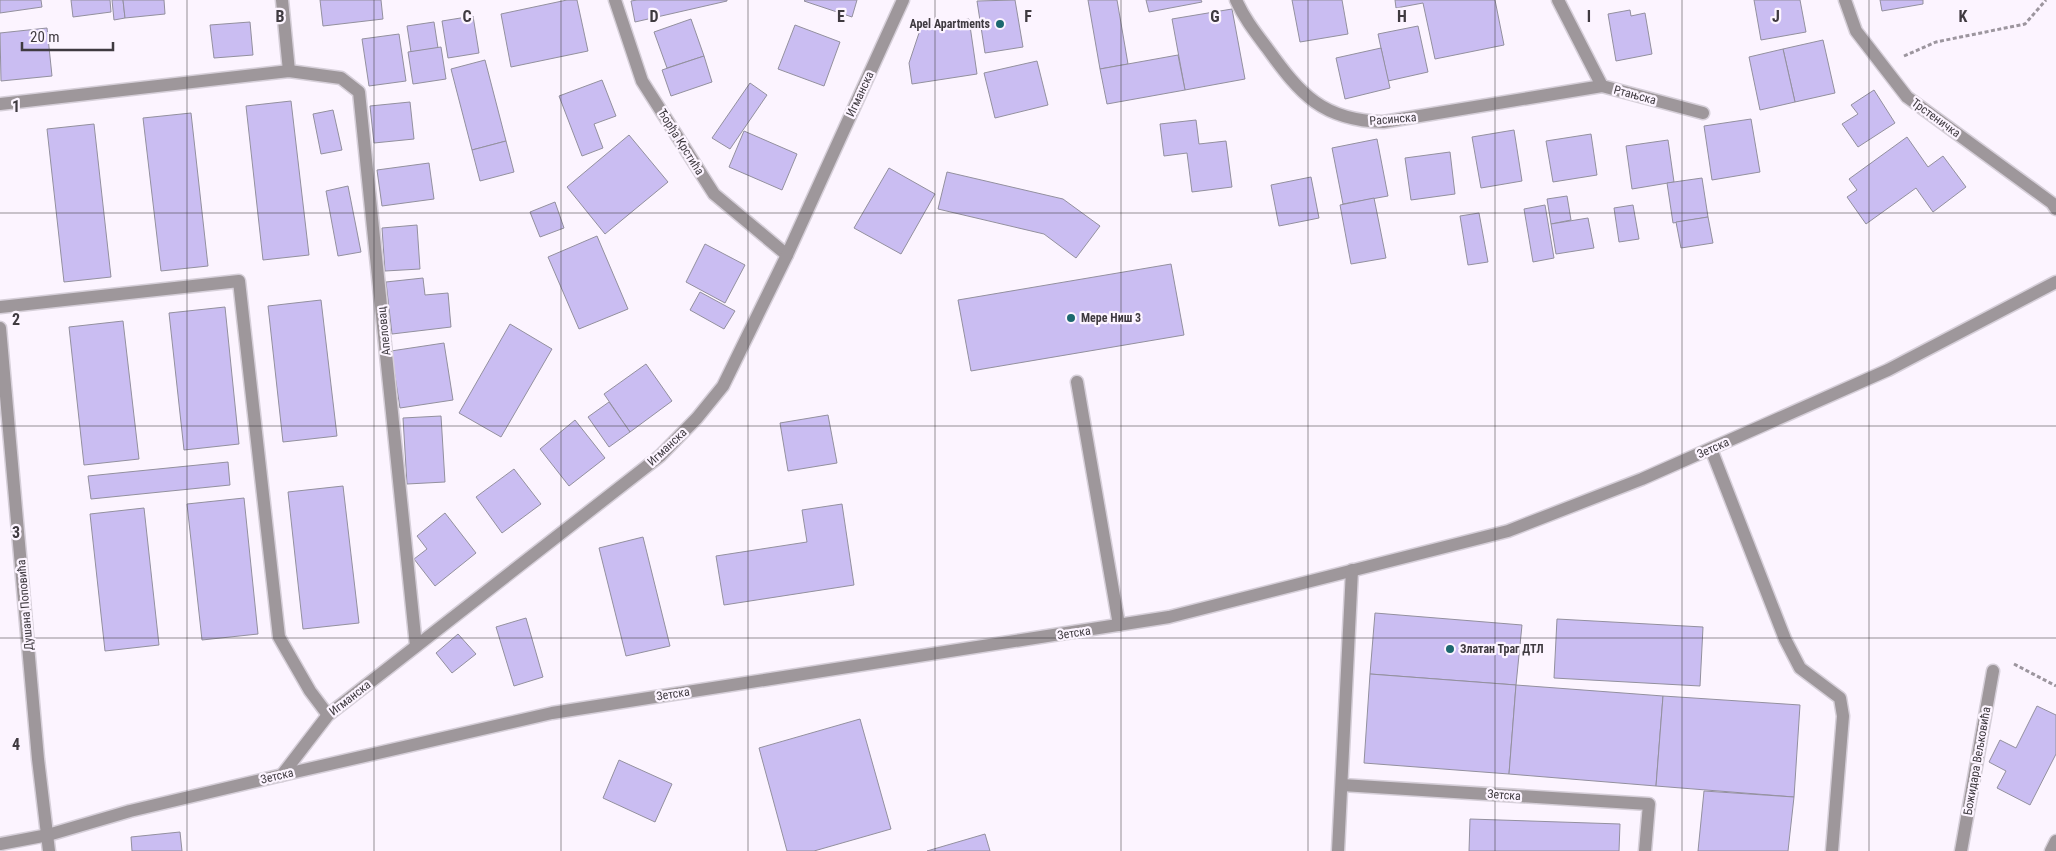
<svg xmlns="http://www.w3.org/2000/svg" width="2056" height="851" font-family="'Roboto Condensed',sans-serif">
<rect width="100%" height="100%" fill="#fcf4ff"/>
<!-- building -->
<g fill="#cabdf2" stroke="#93909e">
<polygon points="0,0 41,0 42,7 0,13"/>
<polygon points="71,0 110,0 111,12 73,17"/>
<polygon points="112,0 123,0 125,18 114,20"/>
<polygon points="123,0 164,0 165,14 125,18"/>
<polygon points="320,0 381,0 383,19 323,26"/>
<polygon points="567,0 577,0 588,51 511,67 501,14"/>
<polygon points="637,0 727,0 727,1 635,22 631,1"/>
<polygon points="805,0 857,0 852,17 804,1"/>
<polygon points="1015,0 1023,47 985,53 977,1"/>
<polygon points="1088,0 1117,0 1128,64 1100,69"/>
<polygon points="1146,0 1201,0 1202,2 1149,12"/>
<polygon points="1292,0 1342,0 1348,34 1300,42"/>
<polygon points="1395,0 1495,0 1504,45 1435,59 1423,3 1396,8"/>
<polygon points="1754,0 1800,0 1806,32 1761,40"/>
<polygon points="1880,0 1923,0 1923,4 1882,11"/>
<polygon points="1232,9 1245,79 1185,90 1172,19"/>
<polygon points="1630,10 1631,16 1645,13 1652,54 1616,61 1608,14"/>
<polygon points="473,16 479,53 448,58 442,21"/>
<polygon points="691,19 704,56 667,68 654,32"/>
<polygon points="969,19 977,74 912,84 909,63 921,27"/>
<polygon points="250,22 253,55 214,58 210,25"/>
<polygon points="434,22 438,48 411,52 407,26"/>
<polygon points="795,25 840,42 824,86 778,69"/>
<polygon points="1418,26 1428,72 1388,81 1378,34"/>
<polygon points="47,28 52,76 1,81 0,33"/>
<polygon points="399,34 406,81 369,86 362,39"/>
<polygon points="1823,40 1835,93 1795,102 1783,49"/>
<polygon points="441,47 446,79 413,84 408,52"/>
<polygon points="1381,48 1390,88 1345,99 1336,58"/>
<polygon points="1783,49 1795,102 1760,110 1749,57"/>
<polygon points="1178,55 1185,90 1107,104 1100,69"/>
<polygon points="704,56 712,82 671,96 662,70"/>
<polygon points="485,60 506,141 472,150 451,69"/>
<polygon points="1037,61 1048,105 995,118 984,73"/>
<polygon points="602,80 616,116 594,124 603,148 582,156 559,96"/>
<polygon points="750,83 767,95 730,149 712,138"/>
<polygon points="1874,90 1895,123 1858,147 1842,124 1858,114 1851,105"/>
<polygon points="291,101 309,255 263,260 246,106"/>
<polygon points="410,102 414,139 374,143 370,106"/>
<polygon points="333,110 342,150 321,154 313,114"/>
<polygon points="191,113 208,266 161,271 143,118"/>
<polygon points="1751,119 1760,172 1712,180 1704,126"/>
<polygon points="1196,120 1199,144 1226,141 1232,187 1192,192 1187,153 1164,156 1160,124"/>
<polygon points="94,124 111,277 64,282 47,129"/>
<polygon points="1514,130 1522,181 1481,188 1472,137"/>
<polygon points="744,131 797,154 782,190 729,167"/>
<polygon points="1591,134 1597,175 1553,182 1546,141"/>
<polygon points="629,135 668,182 605,234 567,187"/>
<polygon points="1907,137 1928,167 1943,156 1966,187 1933,212 1916,188 1866,224 1847,197 1857,190 1849,179"/>
<polygon points="1377,139 1388,196 1343,204 1332,148"/>
<polygon points="1668,140 1674,182 1632,189 1626,146"/>
<polygon points="506,141 514,172 480,181 472,150"/>
<polygon points="1450,152 1455,194 1411,200 1405,158"/>
<polygon points="429,163 434,199 382,206 377,170"/>
<polygon points="889,168 935,194 901,254 854,228"/>
<polygon points="947,172 1063,199 1100,226 1076,258 1044,234 938,209"/>
<polygon points="1311,177 1319,218 1279,226 1271,185"/>
<polygon points="1702,178 1708,217 1673,223 1667,183"/>
<polygon points="348,186 361,252 338,256 326,191"/>
<polygon points="1567,196 1571,220 1551,224 1547,199"/>
<polygon points="1374,198 1386,258 1351,264 1340,205"/>
<polygon points="555,202 564,228 540,237 530,212"/>
<polygon points="1545,205 1554,258 1533,262 1524,209"/>
<polygon points="1633,205 1639,239 1619,242 1614,208"/>
<polygon points="1479,213 1488,262 1468,265 1460,216"/>
<polygon points="1708,217 1713,243 1681,248 1676,222"/>
<polygon points="1588,218 1594,248 1556,254 1551,224"/>
<polygon points="417,225 420,269 385,271 382,228"/>
<polygon points="597,236 628,309 579,329 548,257"/>
<polygon points="705,244 745,265 725,303 686,282"/>
<polygon points="1171,264 1184,335 971,371 958,300"/>
<polygon points="423,278 425,295 448,293 451,327 392,334 386,282"/>
<polygon points="700,292 735,311 724,329 690,310"/>
<polygon points="321,300 337,436 283,442 268,306"/>
<polygon points="225,307 239,444 184,450 169,313"/>
<polygon points="123,321 139,459 84,465 69,327"/>
<polygon points="510,324 552,349 501,437 459,413"/>
<polygon points="444,343 453,400 400,408 391,351"/>
<polygon points="646,364 672,401 630,432 604,394"/>
<polygon points="609,402 630,432 609,447 588,417"/>
<polygon points="828,415 837,463 788,471 780,423"/>
<polygon points="441,416 445,482 407,484 403,418"/>
<polygon points="575,420 605,458 569,486 540,449"/>
<polygon points="228,462 230,485 91,499 88,476"/>
<polygon points="514,469 541,504 502,533 476,497"/>
<polygon points="343,486 359,623 303,629 288,492"/>
<polygon points="244,498 258,634 202,640 187,504"/>
<polygon points="842,504 854,585 724,605 716,556 807,542 802,510"/>
<polygon points="144,508 159,645 105,651 90,514"/>
<polygon points="445,513 476,553 435,586 414,559 427,549 417,536"/>
<polygon points="643,537 670,646 626,656 599,548"/>
<polygon points="1375,613 1522,625 1516,685 1370,674"/>
<polygon points="526,618 543,677 514,686 496,627"/>
<polygon points="1557,619 1703,627 1700,686 1554,678"/>
<polygon points="458,634 476,654 452,673 436,653"/>
<polygon points="1370,674 1516,685 1509,774 1364,763"/>
<polygon points="1516,685 1663,696 1656,786 1509,774"/>
<polygon points="1663,696 1800,705 1794,797 1656,786"/>
<polygon points="2037,706 2056,715 2056,754 2030,805 1997,788 2006,771 1989,762 2000,740 2016,748"/>
<polygon points="860,719 891,829 814,851 787,851 759,748"/>
<polygon points="619,760 672,784 655,822 603,798"/>
<polygon points="1704,791 1794,797 1788,851 1698,851"/>
<polygon points="1470,819 1620,824 1619,851 1469,851"/>
<polygon points="180,832 182,851 132,851 131,837"/>
<polygon points="985,834 990,851 927,851"/>
</g>
<g fill="none" stroke-linecap="round" stroke-linejoin="round">
<defs>
<g id="minor">
<polyline points="282,0 289,71"/>
<polyline points="615,0 642,81 714,194 787,255"/>
<path d="M 1236,0 C 1244,18 1255,32 1267,48 C 1301,95 1322,120 1383,122 L 1602,86"/>
<polyline points="1558,0 1602,86 1703,113"/>
<polyline points="1845,0 1856,31 1907,97 2052,203 2056,209"/>
<polyline points="0,104 289,71 341,78 359,92 416,646"/>
<polyline points="0,307 239,281 279,637 310,691 328,715"/>
<polyline points="0,328 38,759 49,851"/>
<polyline points="1077,382 1119,625"/>
<polyline points="1711,449 1785,639 1800,668 1840,698 1843,716 1832,851"/>
<polyline points="282,775 328,715 660,456 697,418 723,386 787,255 903,0"/>
<polyline points="1342,785 1649,804 1645,851"/>
<polyline points="0,844 48,835 130,811 282,775 552,713 1169,617 1508,531 1642,479 1888,370 2056,282"/>
<polyline points="1338,851 1352,570"/>
<polyline points="1961,851 1993,671"/>
<polyline points="2051,851 2056,841"/>
</g>
</defs>
<!-- minor casing -->
<use href="#minor" stroke="#d6cfd9" stroke-width="15"/>
<!-- path -->
<g stroke="#9c959e" stroke-width="3" stroke-dasharray="4 2.5" stroke-linecap="butt">
<polyline points="1904,56 1936,42 2025,24 2046,0"/>
<polyline points="2014,664 2056,686"/>
</g>
<!-- minor -->
<use href="#minor" stroke="#9e979b" stroke-width="12"/>
</g>
<!-- grid -->
<path fill="none" stroke="#3f3a40" stroke-width="1" stroke-opacity="0.55" d="M 187,0 L 187,851M 374,0 L 374,851M 561,0 L 561,851M 748,0 L 748,851M 935,0 L 935,851M 1121,0 L 1121,851M 1308,0 L 1308,851M 1495,0 L 1495,851M 1682,0 L 1682,851M 1869,0 L 1869,851M 0,213 L 2056,213M 0,426 L 2056,426M 0,638 L 2056,638"/>
<!-- markers -->
<g fill="#1c686f" stroke="#fcf4ff" stroke-width="2">
<circle cx="1000" cy="24" r="5"/>
<circle cx="1071" cy="318" r="5"/>
<circle cx="1450" cy="649" r="5"/>
</g>
<g text-anchor="middle" stroke-width="4.5" stroke-linejoin="round" paint-order="stroke">
<!-- poi labels -->
<g font-size="12" font-weight="bold" fill="#3f3a40" stroke="#fcf4ff" text-anchor="start">
<text x="990" y="28" text-anchor="end">Apel Apartments</text>
<text x="1081" y="322">Мере Ниш 3</text>
<text x="1460" y="653">Златан Траг ДТЛ</text>
</g>
<!-- street labels -->
<g font-size="12" fill="#3f3a40" stroke="#fcf4ff">
<text transform="translate(860 94) rotate(-65)" y="4">Игманска</text>
<text transform="translate(1635 95) rotate(15)" y="4">Ртањска</text>
<text transform="translate(1936 118) rotate(36)" y="4">Трстеничка</text>
<text transform="translate(1393 119) rotate(-5)" y="4">Расинска</text>
<text transform="translate(681 142) rotate(58)" y="4">Ђорђа Крстића</text>
<text transform="translate(384 331) rotate(-96)" y="4">Апеловац</text>
<text transform="translate(667 447) rotate(-43)" y="4">Игманска</text>
<text transform="translate(1713 448) rotate(-24)" y="4">Зетска</text>
<text transform="translate(25 605) rotate(-95)" y="4">Душана Поповића</text>
<text transform="translate(1074 633) rotate(-9)" y="4">Зетска</text>
<text transform="translate(673 694) rotate(-9)" y="4">Зетска</text>
<text transform="translate(350 698) rotate(-38)" y="4">Игманска</text>
<text transform="translate(1977 761) rotate(-80)" y="4">Божидара Вељковића</text>
<text transform="translate(277 776) rotate(-13)" y="4">Зетска</text>
<text transform="translate(1504 795) rotate(4)" y="4">Зетска</text>
</g>
</g>
<g font-size="16" text-anchor="middle" font-weight="bold" fill="#3f3a40" stroke="#fcf4ff" stroke-width="4.5" stroke-linejoin="round" paint-order="stroke">
<text x="280" y="22">B</text>
<text x="467" y="22">C</text>
<text x="654" y="22">D</text>
<text x="841" y="22">E</text>
<text x="1028" y="22">F</text>
<text x="1215" y="22">G</text>
<text x="1402" y="22">H</text>
<text x="1589" y="22">I</text>
<text x="1776" y="22">J</text>
<text x="1963" y="22">K</text>
<text x="16" y="112">1</text>
<text x="16" y="325">2</text>
<text x="16" y="538">3</text>
<text x="16" y="750">4</text>
</g>
<!-- scale -->
<path d="M22 42v8h91v-8" fill="none" stroke="#3f3a40" stroke-width="2.5"/>
<text x="30" y="42" font-size="15" fill="#3f3a40" stroke="#fcf4ff" stroke-width="4" paint-order="stroke">20 m</text>
</svg>
